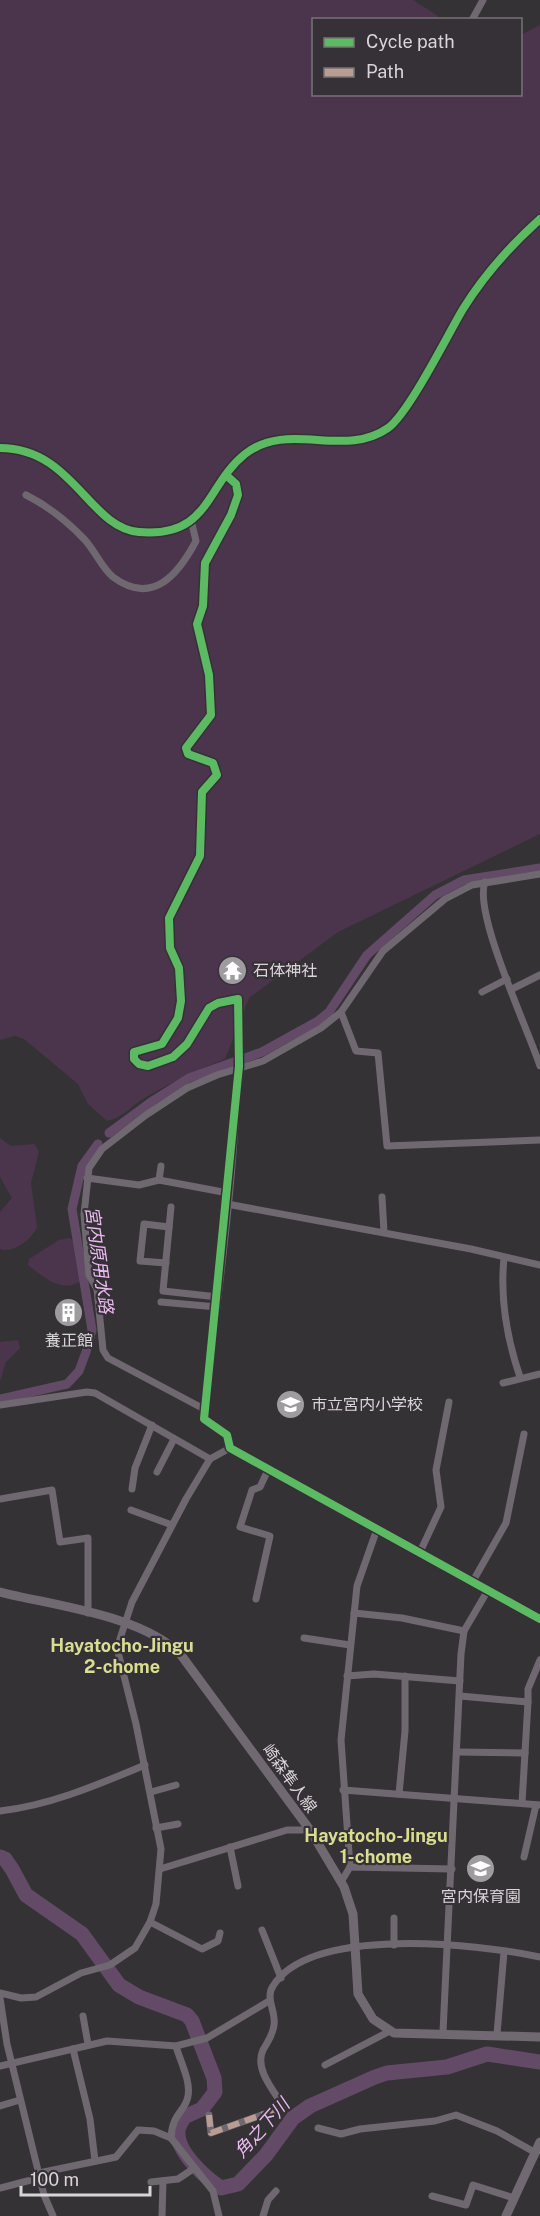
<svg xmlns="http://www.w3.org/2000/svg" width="540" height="2216" font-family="'Public Sans','Noto Sans JP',sans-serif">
<rect width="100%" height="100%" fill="#353236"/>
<!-- green -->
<g fill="#4a354c">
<path d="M 0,0 L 413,0 L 438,16 L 437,20 L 314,20 L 314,94 L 520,94 L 521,35 L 540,25 L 540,834 L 338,932 L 249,998 L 225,1059 C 196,1071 169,1083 143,1099 C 130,1107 122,1118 107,1121 L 88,1104 L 78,1084 L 24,1039 L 15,1036 L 0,1040 Z"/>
<path d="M 0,1138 L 11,1146 L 34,1144 L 39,1151 L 31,1183 L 37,1227 C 32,1239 13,1254 0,1249 L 0,1212 L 12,1198 L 0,1177 Z"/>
<path d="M 69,1238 L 74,1241 L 81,1281 C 61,1294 44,1277 28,1265 L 29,1259 L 59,1240 Z"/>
<polygon points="18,1340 20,1348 6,1362 0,1381 0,1342"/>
</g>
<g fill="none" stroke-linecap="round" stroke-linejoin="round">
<!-- canal -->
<g stroke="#634b67" stroke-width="9">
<polyline points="109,1133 154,1100 189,1078 262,1052 318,1021 329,1012 367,955 435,895 464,880 540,868"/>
<polyline points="0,1399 67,1384 79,1371 86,1352 92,1330 72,1209 82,1166 98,1144"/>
</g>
<!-- river -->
<path stroke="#634b67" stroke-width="15" d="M 0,1857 L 5,1859 L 12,1869 L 26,1895 L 82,1934 L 119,1985 L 139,1997 L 187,2015 L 192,2021 L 214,2078 L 215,2092 L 202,2109 L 184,2117 C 182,2121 178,2127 178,2131 C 176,2152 206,2178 221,2188 L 238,2184 L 266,2155 L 293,2118 L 310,2106 L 375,2077 L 387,2073 L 447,2067 L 487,2054 L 540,2062"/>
<!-- minor -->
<g stroke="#706871" stroke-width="7">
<polyline points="472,20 483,0"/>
<path d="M 26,495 C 48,506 68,522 85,540 C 95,551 102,568 113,577 C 153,607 179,573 196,541 L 191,520"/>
<path d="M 485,882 C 473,913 528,1029 540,1066"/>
<polyline points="512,989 540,975"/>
<polyline points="482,992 507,979"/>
<polyline points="341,1012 356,1051 378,1053 387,1146 540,1140"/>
<polyline points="87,1178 139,1185 159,1180 228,1193"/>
<polyline points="159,1180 161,1166"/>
<polyline points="382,1197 384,1232"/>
<polyline points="227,1204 471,1249 540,1265"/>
<polyline points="171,1207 163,1291 218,1297"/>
<path d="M 504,1258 C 500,1298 507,1339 520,1377"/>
<polyline points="166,1263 140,1261 144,1224 169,1227"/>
<polyline points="161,1302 217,1307"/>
<polyline points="503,1383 540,1374"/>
<polyline points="0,1405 87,1392 95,1393 210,1459"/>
<polyline points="204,1409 108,1358 103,1350 97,1289 89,1275 84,1214 89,1168 102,1149 146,1115 187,1088 217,1075 263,1061 321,1028 341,1012 383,951 445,899 472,885 540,874"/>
<polyline points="157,1472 174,1439"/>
<polyline points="132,1489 135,1468 152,1425"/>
<polyline points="0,1499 52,1490 60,1542 88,1538 88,1613"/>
<polyline points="131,1510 172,1525"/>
<polyline points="420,1552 441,1507 436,1470 449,1402"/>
<polyline points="473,1581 506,1523 524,1434"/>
<polyline points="256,1599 270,1536 240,1527 252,1490 260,1487 268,1470"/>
<polyline points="354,1613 402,1618 464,1631"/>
<polyline points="304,1638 350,1645"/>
<polyline points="347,1676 374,1674 460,1681"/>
<polyline points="460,1696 528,1702 522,1803"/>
<polyline points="528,1702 528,1689 540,1660"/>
<polyline points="457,1752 525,1753"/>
<polyline points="343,1790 540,1805"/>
<polyline points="151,1792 176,1785"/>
<polyline points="399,1794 405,1731 405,1676"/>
<path d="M 0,1811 C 51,1805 97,1785 145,1765"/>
<polyline points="156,1828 178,1824"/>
<polyline points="230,1847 238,1886"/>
<polyline points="524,1857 536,1805"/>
<polyline points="350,1867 341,1740 357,1586 377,1529"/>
<polyline points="160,1869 287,1830 310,1830"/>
<polyline points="341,1882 350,1867 452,1869"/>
<polyline points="150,1922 202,1949 218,1941 220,1933"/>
<polyline points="262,1930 281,1978"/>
<polyline points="394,1945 394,1918"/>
<path d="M 0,1993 L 21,1998 L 36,1997 L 81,1973 L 110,1965 L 135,1948 L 150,1922 L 156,1904 L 161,1849 L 136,1724 L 117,1648 L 132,1602 L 186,1499 L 210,1459 L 230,1448 L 227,1435 L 204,1419 L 204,1409 C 221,1274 241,1135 238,999 L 218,1003 L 209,1008 L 187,1044 L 173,1057 L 148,1066 L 139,1064 L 134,1059 L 134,1052 L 162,1044 L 178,1018 L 181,1001 L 179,968 L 170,948 L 169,918 L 200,856 L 202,792 L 217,775 L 213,763 L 188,754 L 186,748 L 211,715 L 209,675 L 197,624 L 203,606 L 205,563 L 231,515 L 238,495 L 236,484 L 227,476"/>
<polyline points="0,1998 7,2044 44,2195 53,2216"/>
<polyline points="83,2016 88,2044"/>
<polyline points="443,2032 461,1654 464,1631 488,1590"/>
<polyline points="497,2034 504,1952"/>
<path d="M 176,2046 C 180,2061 191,2081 188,2096 C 186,2111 172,2113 171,2138 L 213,2191 L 219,2216"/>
<polyline points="73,2049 90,2119 95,2161"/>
<polyline points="325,2065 390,2031"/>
<polyline points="0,2066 107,2041 176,2046 207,2038 269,2001"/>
<polyline points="0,2106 20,2100"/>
<path d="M 209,2115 L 211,2133 L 284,2107 C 274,2091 254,2069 263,2050 C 268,2041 273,2035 274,2025 C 276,2011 265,1998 273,1986 C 311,1925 479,1944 540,1957"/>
<polyline points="318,2128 341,2134 360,2129 435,2121 456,2115 497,2131 536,2153"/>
<polyline points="151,2182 178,2179 193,2169"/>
<polyline points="0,2188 31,2180 39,2173 116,2157 138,2130 154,2131 171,2138"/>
<polyline points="432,2196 466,2205 473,2185 514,2198"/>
<polyline points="162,2216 163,2181"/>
<polyline points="263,2216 268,2200 276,2191"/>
</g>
<!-- tertiary -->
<g stroke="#706871" stroke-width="8">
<path d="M 0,448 C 73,448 89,528 139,532 C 210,538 205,486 245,454 C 288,420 344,459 388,428 C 409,413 448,334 463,309 C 484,275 510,246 540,219"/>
<polyline points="230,1448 540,1619"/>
</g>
<!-- secondary -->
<g stroke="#716972" stroke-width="9">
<path d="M 0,1592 C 55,1606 142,1615 181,1655 L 310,1830 L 344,1887 L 353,1914 L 358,1994 L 373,2019 L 394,2033 L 540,2037"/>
<polyline points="506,2216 540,2142"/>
</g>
<!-- quiet -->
<polyline stroke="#b99d93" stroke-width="6" stroke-dasharray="12 6" stroke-linecap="butt" points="209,2115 211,2133 284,2107"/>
<defs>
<g id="cycleway">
<path d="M 0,448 C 73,448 89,528 139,532 C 210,538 205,486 245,454 C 288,420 344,459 388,428 C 409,413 448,334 463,309 C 484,275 510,246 540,219"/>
<polyline points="227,476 236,484 238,495 231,515 205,563 203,606 197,624 209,675 211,715 186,748 188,754 213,763 217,775 202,792 200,856 169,918 170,948 179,968 181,1001 178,1018 162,1044 134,1052 134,1059 139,1064 148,1066 173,1057 187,1044 209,1008 218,1003 238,999 239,1066 204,1419 227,1435 230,1448 540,1619"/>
</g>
</defs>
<!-- cycleway casing -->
<use href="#cycleway" stroke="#363137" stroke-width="11"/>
<!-- cycleway -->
<use href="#cycleway" stroke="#5cba63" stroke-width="8"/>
</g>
<!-- icons -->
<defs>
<symbol id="temple-disc" viewBox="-11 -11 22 22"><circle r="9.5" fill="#9f9c9f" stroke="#363137"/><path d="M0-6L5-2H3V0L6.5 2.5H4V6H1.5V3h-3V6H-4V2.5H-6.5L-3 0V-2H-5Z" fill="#fff"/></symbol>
<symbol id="building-disc" viewBox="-11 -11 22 22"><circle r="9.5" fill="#9f9c9f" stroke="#363137"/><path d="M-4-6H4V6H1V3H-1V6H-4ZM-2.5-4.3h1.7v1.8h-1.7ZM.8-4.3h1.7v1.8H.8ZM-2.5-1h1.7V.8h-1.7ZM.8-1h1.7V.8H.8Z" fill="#fff"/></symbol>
<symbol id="school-disc" viewBox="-11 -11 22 22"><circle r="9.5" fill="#9f9c9f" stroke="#363137"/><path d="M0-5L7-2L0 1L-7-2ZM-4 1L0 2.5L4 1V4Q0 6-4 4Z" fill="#fff"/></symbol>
</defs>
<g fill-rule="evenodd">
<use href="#temple-disc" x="216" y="954" width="33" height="33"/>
<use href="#building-disc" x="52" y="1296" width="33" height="33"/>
<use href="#school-disc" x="274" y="1388" width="33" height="33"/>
<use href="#school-disc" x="464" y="1852" width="33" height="33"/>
</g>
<g text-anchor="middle" stroke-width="4.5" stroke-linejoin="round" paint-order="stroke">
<!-- poi labels -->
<g font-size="16" fill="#d8d5d8" stroke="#363137" text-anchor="start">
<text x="253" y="976">石体神社</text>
<text x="69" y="1346" text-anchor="middle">養正館</text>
<text x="311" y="1410">市立宮内小学校</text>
<text x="481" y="1902" text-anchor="middle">宮内保育園</text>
</g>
<!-- street labels -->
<g font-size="16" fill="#d8d5d8" stroke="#363137">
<text transform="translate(290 1778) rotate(54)" y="6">崎森隼人線</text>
</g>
<!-- water labels -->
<g font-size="18" font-style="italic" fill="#e8baee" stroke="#363137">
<text transform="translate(99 1260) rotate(82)" y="6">宮内原用水路</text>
<text transform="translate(262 2128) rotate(-48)" y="6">角之下川</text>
</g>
<!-- neighbourhood labels -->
<g font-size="18" font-weight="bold" fill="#d8de90" stroke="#363137">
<text x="122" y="1652">Hayatocho-Jingu<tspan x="122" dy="21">2-chome</tspan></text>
<text x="376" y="1842">Hayatocho-Jingu<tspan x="376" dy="21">1-chome</tspan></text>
</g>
</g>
<!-- legend -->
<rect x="312" y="18" width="210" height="78" fill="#363137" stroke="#777377" stroke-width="1.5"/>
<rect x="324" y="38" width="30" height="9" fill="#5cba63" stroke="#777377" stroke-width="1.5"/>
<text x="366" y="48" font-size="18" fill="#d8d5d8">Cycle path</text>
<rect x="324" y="68" width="30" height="9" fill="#b99d93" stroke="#777377" stroke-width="1.5"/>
<text x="366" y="78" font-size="18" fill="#d8d5d8">Path</text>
<!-- scale -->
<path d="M21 2186v9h129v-9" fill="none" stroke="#d8d5d8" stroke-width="3"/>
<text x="30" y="2186" font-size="18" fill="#d8d5d8" stroke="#363137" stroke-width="4.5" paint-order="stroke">100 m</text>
</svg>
